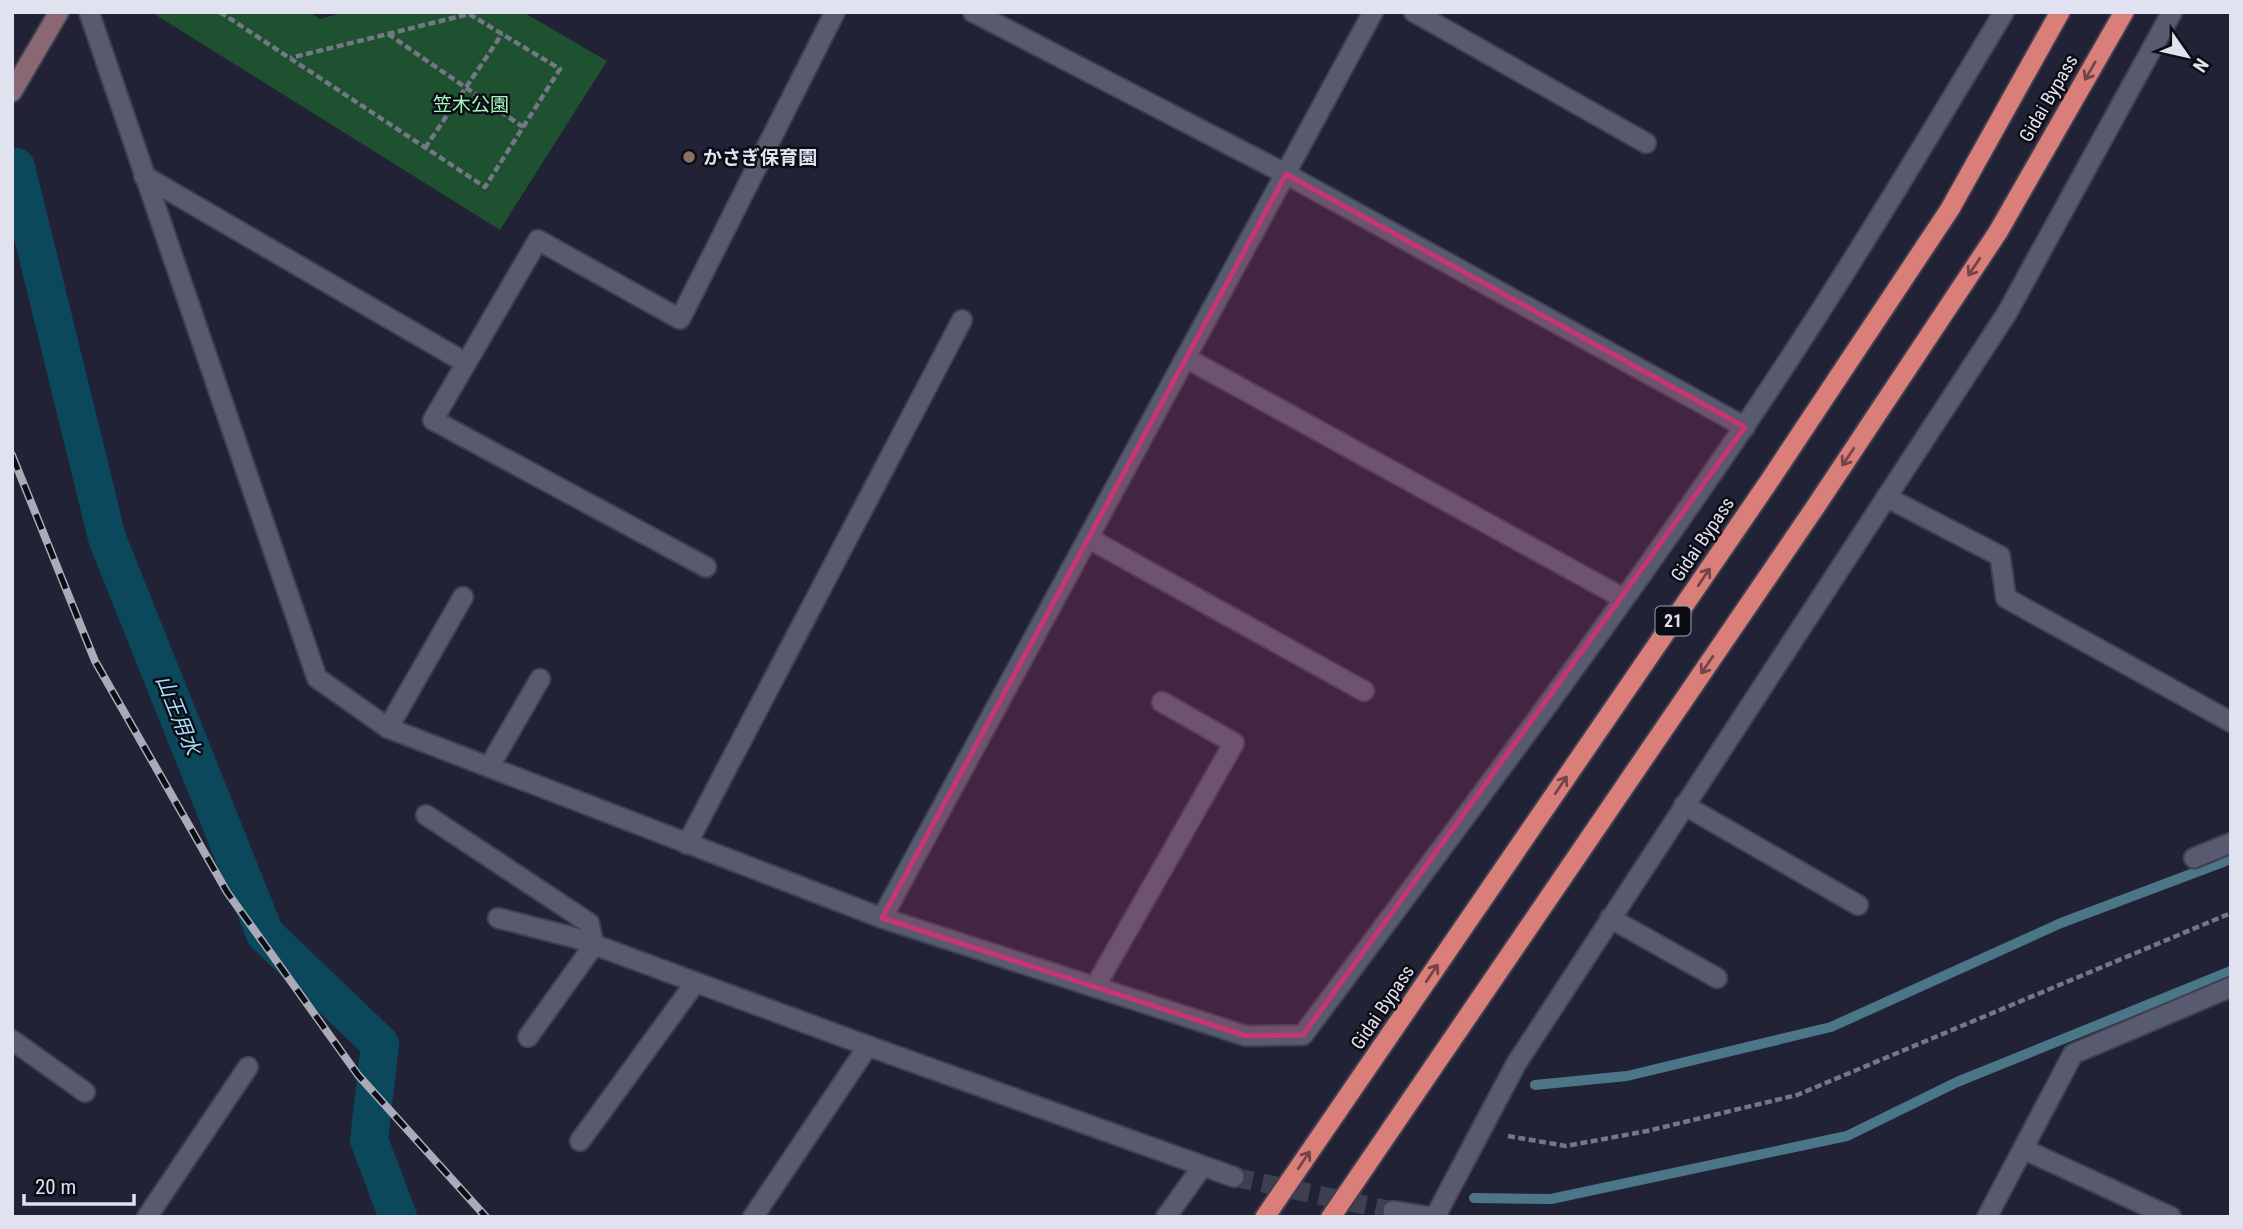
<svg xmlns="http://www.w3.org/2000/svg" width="2243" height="1229" font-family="'Roboto Condensed','Noto Sans JP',sans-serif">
<rect width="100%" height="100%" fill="#212235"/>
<!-- green -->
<polygon fill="#1d5130" points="151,12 309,12 320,19 344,12 523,12 607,61 500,230"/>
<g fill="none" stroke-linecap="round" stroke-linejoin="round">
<!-- stream -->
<g stroke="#4b7687" stroke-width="10">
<polyline points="1535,1085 1627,1076 1831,1027 2061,923 2231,859"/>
<polyline points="1474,1198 1551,1199 1847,1136 1957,1082 2231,971"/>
</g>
<!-- canal -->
<polyline stroke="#0b485b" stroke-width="38" points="16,167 107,538 265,934 380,1044 369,1140 398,1217"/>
<!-- minor-tunnel -->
<polyline stroke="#3e3f51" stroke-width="19" stroke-dasharray="19 10" stroke-linecap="butt" points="1234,1177 1393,1211"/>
<defs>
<g id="minor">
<path d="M 89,12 L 317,678 L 388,728 L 489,767 L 882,918 L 1246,1036 L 1303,1035 C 1453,833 1605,632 1746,424 C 1837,290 1920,151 2004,12"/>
<polyline points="973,12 1286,174 1745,427"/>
<polyline points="1414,12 1646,143"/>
<polyline points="144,176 466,363"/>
<polyline points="1186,358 1623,598"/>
<polyline points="1886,497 2000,556 2006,598 2231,722"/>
<polyline points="1088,538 1364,691"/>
<polyline points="706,567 433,420 538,240 680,319 835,12"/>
<polyline points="388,728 463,597"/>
<polyline points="489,767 540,679"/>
<polyline points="1684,805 1858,905"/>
<polyline points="426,815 589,923 594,945 528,1037"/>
<polyline points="687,844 962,320"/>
<polyline points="2194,858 2231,843"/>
<polyline points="498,918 576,938 868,1046"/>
<polyline points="882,918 1373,12"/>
<polyline points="1610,918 1717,978"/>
<polyline points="1095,987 1234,743 1162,702"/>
<polyline points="12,1040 85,1092"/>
<polyline points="580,1141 695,983"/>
<polyline points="2023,1149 2171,1217"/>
<polyline points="1393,1211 1431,1217"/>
<polyline points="147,1217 248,1067"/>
<polyline points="753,1217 868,1046 1234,1177"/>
<polyline points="1166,1217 1202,1167"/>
<polyline points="1435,1217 1516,1064 2007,313 2172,12"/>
<polyline points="1987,1217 2073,1054 2231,987"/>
</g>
<polyline id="secondary" points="12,92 59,12"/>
<g id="trunk">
<polyline points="1265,1217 1770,480 1950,209 2060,12"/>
<polyline points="1331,1217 1814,509 1998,232 2124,12"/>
</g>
</defs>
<!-- minor casing -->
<use href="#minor" stroke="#3e3f4f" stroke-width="23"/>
<!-- secondary casing -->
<use href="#secondary" stroke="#3e3f4f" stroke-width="23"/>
<!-- trunk casing -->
<use href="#trunk" stroke="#3e3f4f" stroke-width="23"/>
<!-- path -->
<g stroke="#757686" stroke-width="4.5" stroke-dasharray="7 3.5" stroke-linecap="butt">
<polyline points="220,12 485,187 560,69 469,14 290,58"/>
<polyline points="388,34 523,127"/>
<polyline points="425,148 502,34"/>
<polyline points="1508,1136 1566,1146 1647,1131 1797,1095 2231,913"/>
</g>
<!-- minor -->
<use href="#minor" stroke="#585a70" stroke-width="19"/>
<!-- secondary -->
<use href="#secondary" stroke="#896874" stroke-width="19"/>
<!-- trunk -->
<use href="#trunk" stroke="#da7e7a" stroke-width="19"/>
<defs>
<polyline id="rail" points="12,455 95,661 227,892 358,1075 486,1217"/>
</defs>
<!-- rail casing -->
<use href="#rail" stroke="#aaabb9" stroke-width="8"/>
<!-- rail -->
<use href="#rail" stroke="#0c0c15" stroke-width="5" stroke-dasharray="16" stroke-linecap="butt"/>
</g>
<!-- one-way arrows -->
<defs><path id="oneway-shaft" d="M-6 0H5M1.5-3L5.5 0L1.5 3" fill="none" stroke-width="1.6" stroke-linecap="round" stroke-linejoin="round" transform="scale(1.75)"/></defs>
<g stroke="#734548">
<use href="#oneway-shaft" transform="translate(2090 71) rotate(120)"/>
<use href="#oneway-shaft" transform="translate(1974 267) rotate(124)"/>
<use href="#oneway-shaft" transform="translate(1848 457) rotate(124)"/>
<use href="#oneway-shaft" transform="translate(1704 577) rotate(-56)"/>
<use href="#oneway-shaft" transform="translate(1707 665) rotate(124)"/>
<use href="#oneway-shaft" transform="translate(1561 785) rotate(-56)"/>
<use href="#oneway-shaft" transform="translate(1432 973) rotate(-56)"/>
<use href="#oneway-shaft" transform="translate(1304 1160) rotate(-56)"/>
</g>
<!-- marked area -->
<path fill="#c73671" fill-opacity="0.2" stroke="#c73671" stroke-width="5" stroke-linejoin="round" d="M 1286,174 L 1745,427 L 1303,1035 L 1246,1036 L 882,918 Z"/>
<!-- markers -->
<circle fill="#8d6e63" stroke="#0c0c15" stroke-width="2.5" cx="689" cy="157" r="7"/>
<g text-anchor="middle" stroke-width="5" stroke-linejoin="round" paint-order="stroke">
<!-- shield labels -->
<rect fill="#0c0c15" stroke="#a1a2ae" stroke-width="2" x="1655.5" y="606.5" width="35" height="29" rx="5"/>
<g font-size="18" font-weight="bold" fill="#e1e2ef">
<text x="1673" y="627">21</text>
</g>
<!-- street labels -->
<g font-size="19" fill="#e1e2ef" stroke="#0c0c15">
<text transform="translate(2048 98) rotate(-60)" y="7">Gidai Bypass</text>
<text transform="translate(1702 539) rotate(-56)" y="7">Gidai Bypass</text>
<text transform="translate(1382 1007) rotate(-56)" y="7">Gidai Bypass</text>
</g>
<!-- park labels -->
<g font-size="19" fill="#a6f7bd" stroke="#0c0c15">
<text x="471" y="111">笠木公園</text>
</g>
<!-- poi labels -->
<g font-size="19" font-weight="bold" fill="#e1e2ef" stroke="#0c0c15" text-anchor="start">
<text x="703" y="164">かさぎ保育園</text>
</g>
<!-- water labels -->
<g font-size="21" font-style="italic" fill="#a4def6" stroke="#0c0c15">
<text transform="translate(178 715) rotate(68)" y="7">山王用水</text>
</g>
</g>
<!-- border -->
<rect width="2243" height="1229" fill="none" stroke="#e1e2ef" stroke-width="28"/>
<!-- north arrow -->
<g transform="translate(2187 56) rotate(124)" stroke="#0c0c15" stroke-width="5" paint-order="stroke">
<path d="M0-5L12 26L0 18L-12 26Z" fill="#e1e2ef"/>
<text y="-10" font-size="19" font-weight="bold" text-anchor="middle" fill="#e1e2ef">N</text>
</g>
<!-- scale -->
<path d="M24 1194v10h110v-10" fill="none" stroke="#e1e2ef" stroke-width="3.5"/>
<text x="35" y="1194" font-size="21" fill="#e1e2ef" stroke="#0c0c15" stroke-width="5" paint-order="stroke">20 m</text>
</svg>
